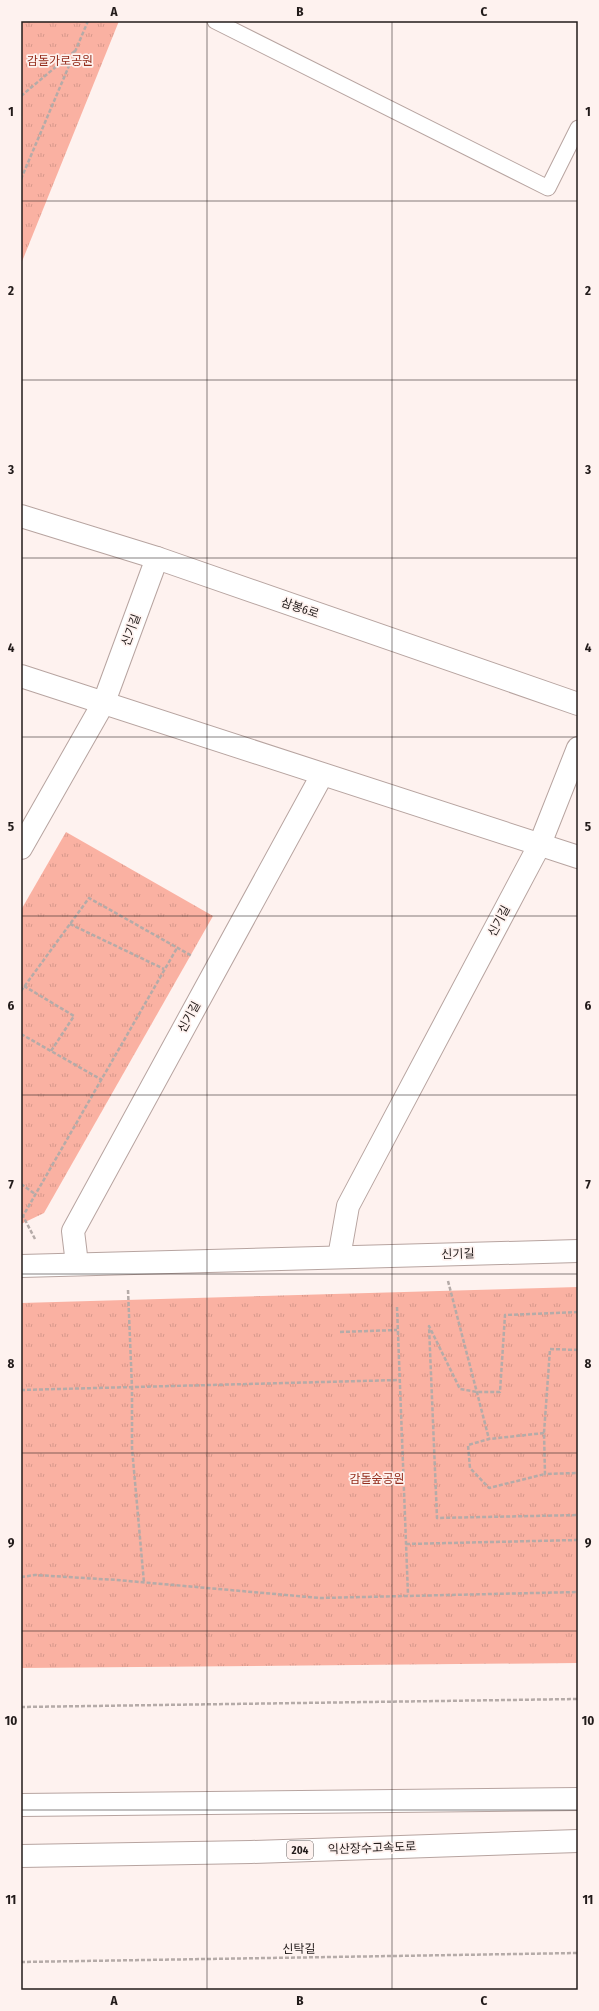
<svg xmlns="http://www.w3.org/2000/svg" width="599" height="2011" font-family="'Fira Sans Condensed','Noto Sans KR',sans-serif">
<defs>
<pattern id="grass-tufts" width="24" height="20" patternUnits="userSpaceOnUse"><rect width="24" height="20" fill="#fab1a2"/><path d="M3 7l-1-3M5 7V3M7 7l1-3M15 17l-1-3M17 17v-4M19 17l1-3" fill="none" stroke="#d6988b"/></pattern>
</defs>
<rect width="100%" height="100%" fill="#fef2ef"/>
<!-- grass -->
<g fill="url(#grass-tufts)">
<polygon points="21,21 119,21 21,264"/>
<polygon points="66,832 213,916 44,1213 21,1224 21,910"/>
<polygon points="578,1287 578,1663 21,1668 21,1303"/>
</g>
<g fill="none" stroke-linecap="round" stroke-linejoin="round">
<defs>
<polyline id="lane" points="215,21 548,188 578,128"/>
<g id="street">
<polyline points="21,516 157,558 578,704"/>
<polyline points="21,676 578,857"/>
<polyline points="21,848 104,702 157,558"/>
<polyline points="339,1257 348,1206 540,844 578,748"/>
<polyline points="77,1264 73,1231 322,775"/>
<polyline points="21,1266 578,1251"/>
</g>
<g id="highway">
<polyline points="21,1805 578,1799"/>
<polyline points="21,1856 251,1852 578,1841"/>
</g>
</defs>
<!-- lane casing -->
<use href="#lane" stroke="#b7a4a0" stroke-width="17"/>
<!-- street casing -->
<use href="#street" stroke="#b7a4a0" stroke-width="24"/>
<!-- highway casing -->
<use href="#highway" stroke="#b7a4a0" stroke-width="24"/>
<!-- path -->
<g stroke="#b5aba8" stroke-width="2.5" stroke-dasharray="4 2" stroke-linecap="butt">
<polyline points="21,96 76,50"/>
<polyline points="21,179 88,21"/>
<polyline points="70,924 164,969"/>
<polyline points="24,986 74,1016 51,1051"/>
<polyline points="21,991 89,898 192,956"/>
<polyline points="21,1034 102,1080"/>
<polyline points="21,1184 35,1194"/>
<polyline points="35,1239 23,1216 177,948"/>
<polyline points="448,1281 489,1439"/>
<polyline points="128,1290 132,1388 132,1448 144,1583"/>
<polyline points="397,1307 408,1595"/>
<polyline points="578,1312 505,1315 500,1392 477,1392 460,1389 429,1326 437,1518 578,1515"/>
<polyline points="340,1332 397,1330"/>
<polyline points="578,1350 550,1349 544,1433 545,1474 578,1473"/>
<polyline points="21,1390 399,1380"/>
<polyline points="544,1433 489,1439 468,1445 470,1468 489,1488 545,1474"/>
<polyline points="406,1544 578,1540"/>
<polyline points="21,1577 35,1575 117,1580 320,1598 578,1592"/>
<polyline points="21,1707 578,1699"/>
<polyline points="21,1962 578,1953"/>
</g>
<!-- lane -->
<use href="#lane" stroke="#fff" stroke-width="15"/>
<!-- street -->
<use href="#street" stroke="#fff" stroke-width="22"/>
<!-- highway -->
<use href="#highway" stroke="#fff" stroke-width="22"/>
</g>
<!-- grid -->
<path fill="none" stroke="#221b1a" stroke-width="1" stroke-opacity="0.55" d="M 207,21 L 207,1990M 392,21 L 392,1990M 21,201 L 578,201M 21,380 L 578,380M 21,558 L 578,558M 21,737 L 578,737M 21,916 L 578,916M 21,1095 L 578,1095M 21,1274 L 578,1274M 21,1453 L 578,1453M 21,1631 L 578,1631M 21,1810 L 578,1810"/>
<g text-anchor="middle" stroke-width="3.5" stroke-linejoin="round" paint-order="stroke">
<!-- shield labels -->
<rect fill="#fef2ef" stroke="#645c5a" stroke-width="1" x="287" y="1841" width="26" height="18" rx="3"/>
<g font-size="11" font-weight="bold" fill="#221b1a">
<text x="300" y="1854">204</text>
</g>
<!-- park labels -->
<g font-size="12" fill="#942d1c" stroke="#fef2ef">
<text x="60" y="65">감돌가로공원</text>
<text x="377" y="1483">감돌숲공원</text>
</g>
<!-- street labels -->
<g font-size="12" fill="#221b1a" stroke="#fef2ef">
<text transform="translate(300 608) rotate(19)" y="4">삼봉6로</text>
<text transform="translate(131 630) rotate(-70)" y="4">신기길</text>
<text transform="translate(499 921) rotate(-62)" y="4">신기길</text>
<text transform="translate(189 1017) rotate(-61)" y="4">신기길</text>
<text transform="translate(458 1254) rotate(-2)" y="4">신기길</text>
<text transform="translate(372 1848) rotate(-2)" y="4">익산장수고속도로</text>
<text transform="translate(299 1949) rotate(-1)" y="4">신탁길</text>
</g>
</g>
<!-- border -->
<rect width="599" height="2011" fill="none" stroke="#fef2ef" stroke-width="44"/>
<rect x="22" y="22" width="555" height="1967" fill="none" stroke="#221b1a" stroke-width="1.5"/>
<g font-size="13" text-anchor="middle" font-weight="bold" fill="#221b1a">
<text x="114" y="16">A</text>
<text x="300" y="16">B</text>
<text x="484" y="16">C</text>
<text x="11" y="116">1</text>
<text x="588" y="116">1</text>
<text x="11" y="295">2</text>
<text x="588" y="295">2</text>
<text x="11" y="474">3</text>
<text x="588" y="474">3</text>
<text x="11" y="652">4</text>
<text x="588" y="652">4</text>
<text x="11" y="831">5</text>
<text x="588" y="831">5</text>
<text x="11" y="1010">6</text>
<text x="588" y="1010">6</text>
<text x="11" y="1189">7</text>
<text x="588" y="1189">7</text>
<text x="11" y="1368">8</text>
<text x="588" y="1368">8</text>
<text x="11" y="1547">9</text>
<text x="588" y="1547">9</text>
<text x="11" y="1725">10</text>
<text x="588" y="1725">10</text>
<text x="11" y="1904">11</text>
<text x="588" y="1904">11</text>
<text x="114" y="2005">A</text>
<text x="300" y="2005">B</text>
<text x="484" y="2005">C</text>
</g>
</svg>
